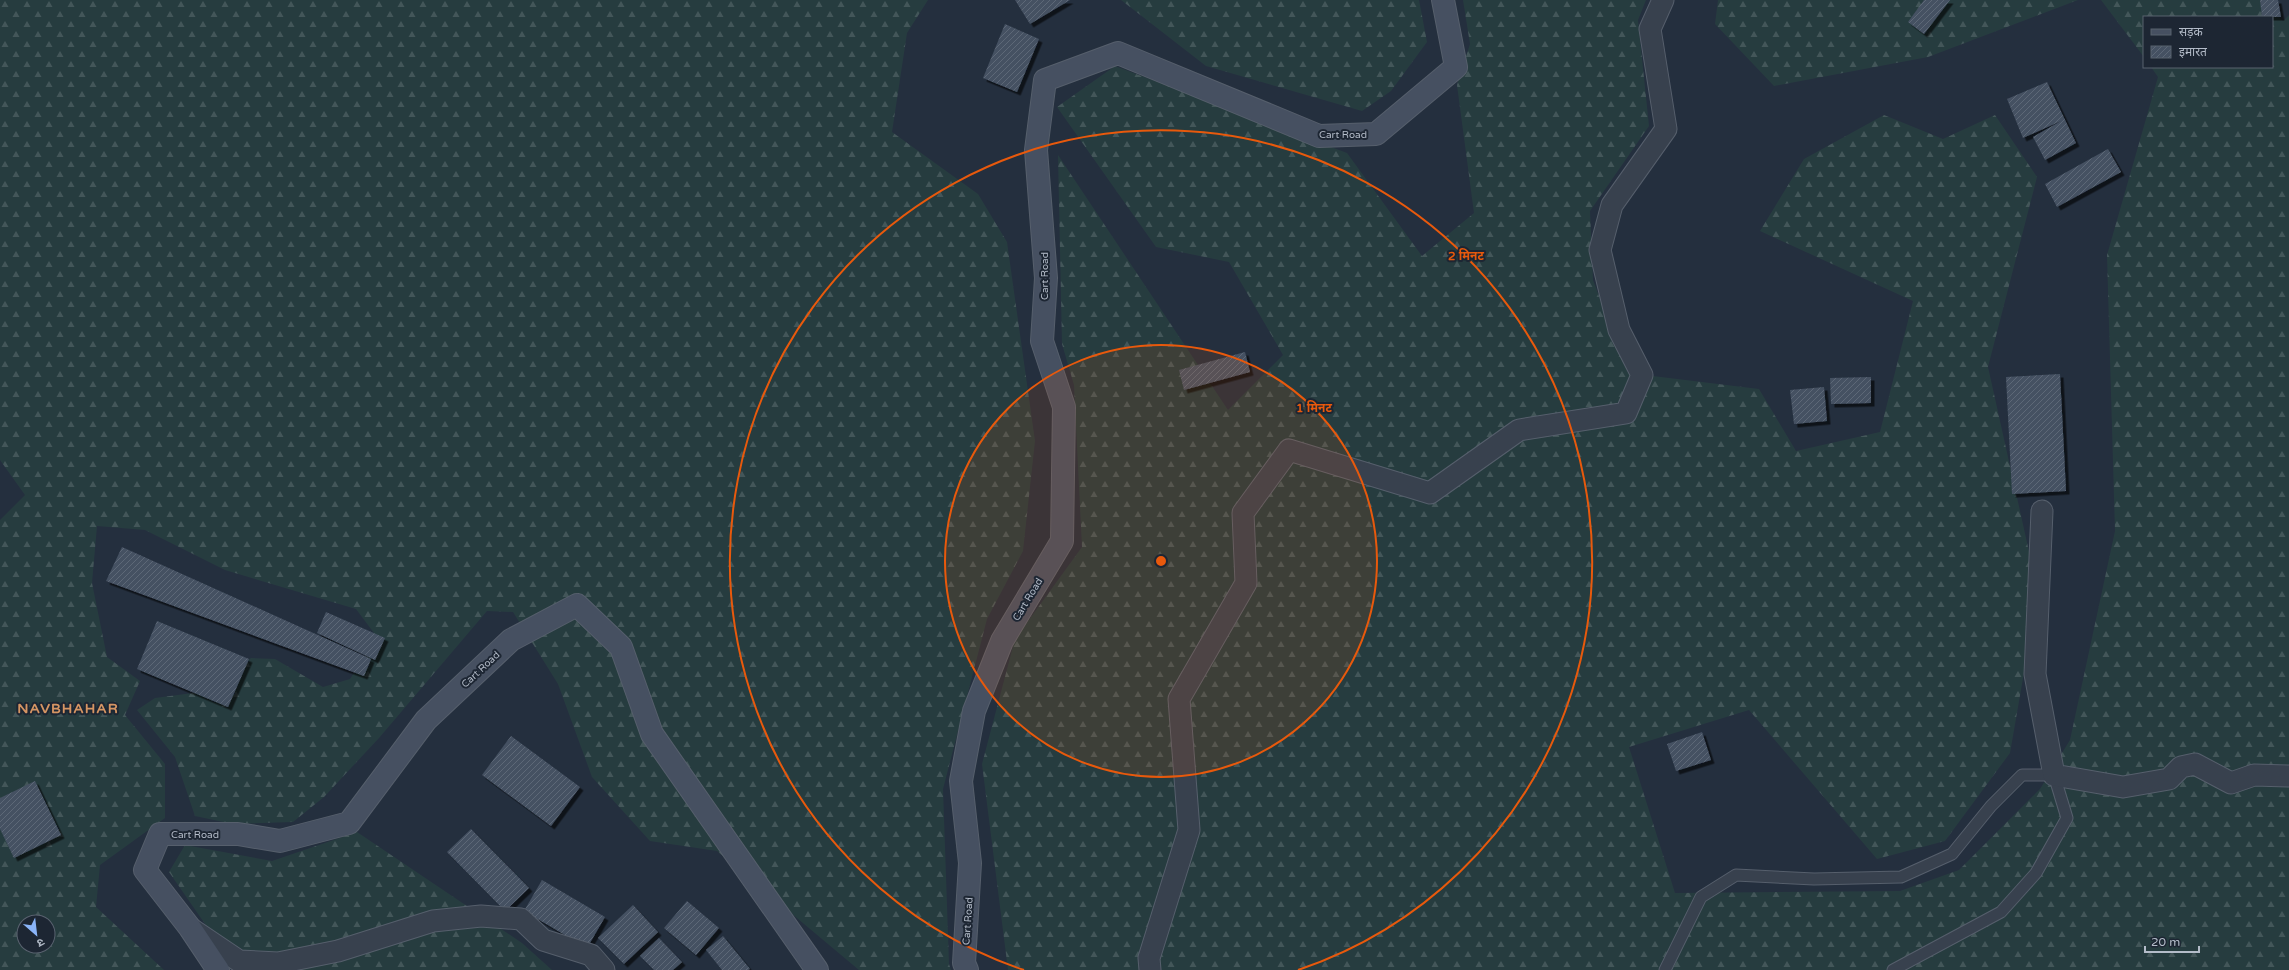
<svg xmlns="http://www.w3.org/2000/svg" width="2289" height="970" font-family="'Varela Round','Noto Sans Devanagari',sans-serif">
<defs>
<pattern id="forest-firs" width="22" height="20" patternUnits="userSpaceOnUse"><rect width="22" height="20" fill="#263c3f"/><path d="M5 1l3.5 6h-7zM16 11l3.5 6h-7z" fill="#435659"/></pattern>
<pattern id="building-hatch" width="6" height="6" patternUnits="userSpaceOnUse"><rect width="6" height="6" fill="#455162"/><path d="M-1 1l2-2M0 6l6-6M5 7l2-2" fill="none" stroke="#5d6877"/></pattern>
<filter id="shadow"><feDropShadow dx="3.5" dy="3.5" stdDeviation="0" flood-color="#0009"/></filter>
</defs>
<rect width="100%" height="100%" fill="#242f3e"/>
<!-- forest -->
<g fill="url(#forest-firs)" fill-rule="evenodd">
<path d="M 0,0 L 928,0 L 907,33 L 892,132 L 978,194 L 1007,242 L 1035,441 L 1023,551 L 987,619 L 943,789 L 949,964 L 951,970 L 859,970 L 717,851 L 650,841 L 592,777 L 558,684 L 513,612 L 487,611 L 379,738 L 324,797 L 293,822 L 233,824 L 195,816 L 175,757 L 137,710 L 155,698 L 208,691 L 251,658 L 275,659 L 323,687 L 350,679 L 377,637 L 356,609 L 225,570 L 145,530 L 97,526 L 92,583 L 107,657 L 140,681 L 125,715 L 165,764 L 165,818 L 100,865 L 96,907 L 164,970 L 0,970 L 0,520 L 25,495 L 0,460 ZM 24,922 L 48,922 L 48,946 L 24,946 Z"/>
<polygon points="1121,0 1419,0 1427,42 1391,91 1362,111 1206,66"/>
<polygon points="1463,0 1646,0 1638,20 1649,126 1590,211 1593,280 1628,373 1759,389 1796,451 1880,432 1913,301 1760,231 1804,159 1884,115 1943,139 1995,115 2037,177 1988,367 2038,592 2010,753 1945,841 1877,859 1749,710 1629,747 1675,893 1900,891 1959,870 2040,789 2070,740 2115,531 2107,255 2158,77 2151,67 2272,67 2272,17 2144,17 2144,57 2101,0 2260,0 2283,21 2289,15 2289,970 1008,970 982,764 1015,639 1082,547 1074,385 1062,344 1058,155 1228,410 1283,355 1229,262 1156,247 1057,107 1115,66 1347,153 1422,256 1474,213 1457,85 1470,44"/>
<polygon points="1718,0 2078,0 1928,57 1774,86 1715,24"/>
<polygon points="357,832 522,943 552,970 237,970 169,872 185,845 272,861"/>
</g>
<!-- building -->
<g fill="url(#building-hatch)" filter="url(#shadow)">
<polygon points="1015,0 1070,0 1030,24"/>
<polygon points="1924,0 1950,0 1924,34 1908,22"/>
<polygon points="2260,0 2278,0 2281,17 2262,17"/>
<polygon points="1005,24 1039,39 1017,92 983,78"/>
<polygon points="2047,82 2076,143 2045,160 2033,137 2061,121 2023,138 2007,99"/>
<polygon points="2108,149 2121,172 2057,207 2045,184"/>
<polygon points="1245,352 1250,372 1184,390 1179,370"/>
<polygon points="2060,374 2066,491 2012,494 2006,377"/>
<polygon points="1871,377 1871,403 1831,404 1830,378"/>
<polygon points="1824,387 1827,421 1794,424 1790,390"/>
<polygon points="122,547 371,659 364,676 106,581"/>
<polygon points="326,612 385,638 375,660 317,633"/>
<polygon points="157,621 249,659 228,707 137,669"/>
<polygon points="1702,732 1711,760 1676,771 1667,744"/>
<polygon points="511,736 580,787 551,826 482,775"/>
<polygon points="35,781 61,835 14,858 0,829 0,798"/>
<polygon points="471,829 529,888 505,911 447,852"/>
<polygon points="542,880 605,917 587,948 524,911"/>
<polygon points="687,901 719,928 696,955 664,928"/>
<polygon points="633,905 658,932 624,964 598,938"/>
<polygon points="723,936 750,969 748,970 722,970 706,950"/>
<polygon points="659,938 682,962 673,970 654,970 640,956"/>
</g>
<g fill="none" stroke-linecap="round" stroke-linejoin="round">
<defs>
<polyline id="lane" points="1665,970 1701,897 1736,875 1814,879 1901,877 1952,854 1991,806 2022,775 2054,775 2067,818 2036,873 2001,912 1893,970"/>
<g id="street">
<polyline points="2042,511 2035,674 2054,775 2123,787 2169,779 2181,767 2195,764 2231,783 2254,775 2289,776"/>
<polyline points="190,928 239,961 278,963 338,951 433,921 481,916 521,919 543,940 591,955 604,970"/>
<polyline points="1150,970 1149,958 1189,830 1179,699 1246,583 1243,513 1289,450 1430,493 1519,430 1626,413 1642,375 1619,330 1600,250 1612,205 1666,129 1650,29 1663,0"/>
</g>
<g id="secondary">
<polyline points="218,970 190,928 145,870 160,834 238,834 280,841 349,823 426,720 511,640 577,605 621,647 652,734 817,970"/>
<polyline points="967,970 964,963 970,863 961,781 974,711 1002,641 1062,541 1064,407 1042,341 1046,278 1036,150 1045,80 1118,53 1319,136 1376,134 1456,67 1443,0"/>
</g>
</defs>
<!-- lane casing -->
<use href="#lane" stroke="#565f6c" stroke-width="13"/>
<!-- street casing -->
<use href="#street" stroke="#565f6c" stroke-width="23"/>
<!-- secondary casing -->
<use href="#secondary" stroke="#565f6c" stroke-width="24"/>
<!-- lane -->
<use href="#lane" stroke="#38414e" stroke-width="11"/>
<!-- street -->
<use href="#street" stroke="#38414e" stroke-width="21"/>
<!-- secondary -->
<use href="#secondary" stroke="#465061" stroke-width="22"/>
</g>
<!-- distance rings -->
<circle cx="1161" cy="561" r="216" fill="#e8590c" fill-opacity=".12"/>
<g fill="none" stroke="#e8590c" stroke-width="2">
<circle cx="1161" cy="561" r="216"/>
<path d="M1024 970A431 431 0 1 1 1298 970"/>
</g>
<g text-anchor="middle" stroke-width="4" stroke-linejoin="round" paint-order="stroke">
<!-- street labels -->
<g font-size="10" fill="#b4bcc9" stroke="#1d2633">
<text x="1343" y="138">Cart Road</text>
<text transform="translate(1044 276) rotate(-90)" y="4">Cart Road</text>
<text transform="translate(1027 599) rotate(-59)" y="4">Cart Road</text>
<text transform="translate(480 669) rotate(-43)" y="4">Cart Road</text>
<text x="195" y="838">Cart Road</text>
<text transform="translate(967 921) rotate(-86)" y="4">Cart Road</text>
</g>
<!-- district labels -->
<g font-size="14" font-weight="bold" letter-spacing="1" fill="#d59563" stroke="#1d2633">
<text x="68" y="713">NAVBHAHAR</text>
</g>
</g>
<circle cx="1161" cy="561" r="6" fill="#e8590c" stroke="#1d2633" stroke-width="2"/>
<g font-size="12" text-anchor="middle" font-weight="bold" fill="#e8590c" stroke="#1d2633" stroke-width="4" stroke-linejoin="round" paint-order="stroke">
<text x="1466" y="260">2 मिनट</text>
<text x="1314" y="412">1 मिनट</text>
</g>
<!-- legend -->
<rect x="2143" y="16" width="130" height="52" fill="#1d2633" stroke="#59626f"/>
<rect x="2151" y="29" width="20" height="6" fill="#465061" stroke="#59626f"/>
<text x="2179" y="36" font-size="12" fill="#b4bcc9">सड़क</text>
<rect x="2151" y="46" width="20" height="12" fill="url(#building-hatch)" stroke="#59626f"/>
<text x="2179" y="56" font-size="12" fill="#b4bcc9">इमारत</text>
<!-- north arrow -->
<g transform="translate(36 934) rotate(152)"><circle r="19" fill="#1d2633" stroke="#59626f"/>
<path d="M0-3L7 15L0 10L-7 15Z" fill="#8ab4f8"/>
<text y="-6" font-size="11" font-weight="bold" text-anchor="middle" fill="#b4bcc9">उ</text>
</g>
<!-- scale -->
<path d="M2145 946v6h54v-6" fill="none" stroke="#b4bcc9" stroke-width="2"/>
<text x="2151" y="946" font-size="12" fill="#b4bcc9" stroke="#1d2633" stroke-width="3" paint-order="stroke">20 m</text>
</svg>
